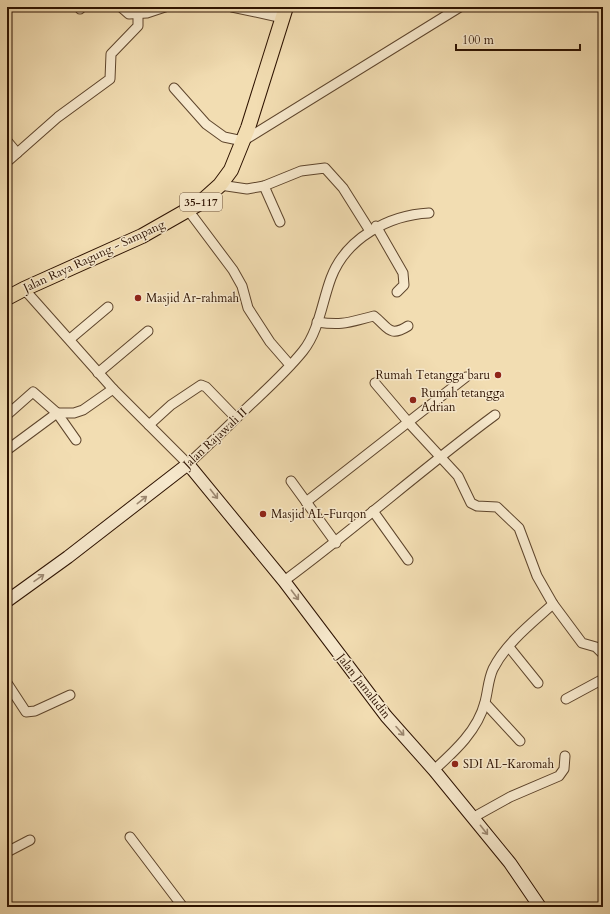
<svg xmlns="http://www.w3.org/2000/svg" width="610" height="914" font-family="Cardo,serif">
<rect width="100%" height="100%" fill="#f2ddb2"/>
<filter id="stains"><feTurbulence type="fractalNoise" baseFrequency=".005" numOctaves="4"/><feColorMatrix values="0 0 0 0 .2 0 0 0 0 .09 0 0 0 0 .02 0 0 0 .5 -.17"/></filter>
<radialGradient id="worn" r=".72"><stop offset=".6" stop-color="#630" stop-opacity="0"/><stop offset="1" stop-color="#630" stop-opacity=".3"/></radialGradient>
<g fill="none" stroke-linecap="round" stroke-linejoin="round">
<defs>
<g id="street">
<polyline points="121,7 129,14 147,13 165,7"/>
<polyline points="232,7 283,18"/>
<polyline points="80,9 82,7"/>
<polyline points="174,88 206,124 224,137 243,141 460,7"/>
<polyline points="7,141 17,153"/>
<polyline points="7,162 58,117 110,79 111,54 138,26 138,14"/>
<polyline points="220,185 247,189 264,186 301,171 325,168 343,188 370,231"/>
<polyline points="264,186 280,222"/>
<polyline points="188,210 233,270 242,286 248,308 270,342 290,365"/>
<polyline points="376,226 403,273 404,285 397,292"/>
<path d="M 24,289 L 113,389 L 188,464 C 209,445 229,425 250,405 C 268,388 287,371 303,351 C 319,331 322,302 331,278 C 346,238 389,215 429,213"/>
<path d="M 317,322 C 344,326 349,322 374,316 C 388,327 389,338 408,326"/>
<polyline points="70,339 108,307"/>
<polyline points="98,373 148,331"/>
<polyline points="375,383 409,423 458,476 471,503 477,506 497,507 519,528 537,576 553,604 582,643 596,647 603,654"/>
<polyline points="7,415 33,392 57,413 76,440"/>
<polyline points="149,425 171,405 201,385 206,387 236,418"/>
<polyline points="7,450 57,413 74,413 83,410 113,389"/>
<polyline points="291,481 336,543"/>
<polyline points="306,502 466,377"/>
<polyline points="373,511 408,560"/>
<path d="M 284,581 C 356,528 423,468 495,415"/>
<polyline points="509,647 538,683"/>
<polyline points="7,683 26,712 35,711 70,695"/>
<polyline points="566,699 603,679"/>
<polyline points="485,703 520,741"/>
<path d="M 434,770 C 455,751 478,730 485,702 C 488,691 488,680 493,669 C 506,643 532,623 553,604"/>
<polyline points="474,817 510,797 559,776 564,769 565,756"/>
<polyline points="130,837 183,907"/>
<polyline points="7,852 30,840"/>
</g>
<polyline id="secondary" points="7,601 68,557 188,464 284,581 386,716 434,770 510,863 540,907"/>
<polyline id="primary" points="7,298 24,289 142,236 200,203 220,185 231,170 248,128 286,7"/>
</defs>
<!-- street casing -->
<use href="#street" stroke="#5e452c" stroke-width="11"/>
<!-- secondary casing -->
<use href="#secondary" stroke="#2d1200" stroke-width="14"/>
<!-- primary casing -->
<use href="#primary" stroke="#2d1200" stroke-width="16"/>
<!-- street -->
<use href="#street" stroke="#f7e9cd" stroke-width="9"/>
<!-- secondary -->
<use href="#secondary" stroke="#f7e9cd" stroke-width="12"/>
<!-- primary -->
<use href="#primary" stroke="#f2ddb2" stroke-width="14"/>
</g>
<!-- one-way arrows -->
<defs><path id="oneway-shaft" d="M-6 0H5M1.5-3L5.5 0L1.5 3" fill="none" stroke-width="1.6" stroke-linecap="round" stroke-linejoin="round"/></defs>
<g stroke="#9c8871">
<use href="#oneway-shaft" transform="translate(214 494) rotate(52)"/>
<use href="#oneway-shaft" transform="translate(142 500) rotate(-38)"/>
<use href="#oneway-shaft" transform="translate(39 578) rotate(-35)"/>
<use href="#oneway-shaft" transform="translate(295 595) rotate(53)"/>
<use href="#oneway-shaft" transform="translate(400 731) rotate(48)"/>
<use href="#oneway-shaft" transform="translate(484 830) rotate(52)"/>
</g>
<!-- markers -->
<g fill="#8f2418" stroke="#f7e9cd" stroke-width="1.5">
<circle cx="138" cy="298" r="4"/>
<circle cx="498" cy="375" r="4"/>
<circle cx="413" cy="400" r="4"/>
<circle cx="263" cy="514" r="4"/>
<circle cx="455" cy="764" r="4"/>
</g>
<g text-anchor="middle" stroke-width="3" stroke-linejoin="round" paint-order="stroke">
<!-- shield labels -->
<rect fill="#f7e9cd" stroke="#6a523e" stroke-width="1" x="180" y="193" width="42" height="18" rx="3"/>
<g font-size="11" font-weight="bold" fill="#2d1200">
<text x="201" y="206">35-117</text>
</g>
<!-- street labels -->
<g font-size="12" fill="#2d1200" stroke="#f7e9cd">
<text transform="translate(94 256) rotate(-25)" y="4">Jalan Raya Ragung - Sampang</text>
<text transform="translate(215 438) rotate(-43)" y="4">Jalan Rajawali II</text>
<text transform="translate(364 686) rotate(52)" y="4">Jalan Jamaludin</text>
</g>
<!-- poi labels -->
<g font-size="12" fill="#2d1200" stroke="#f7e9cd" text-anchor="start">
<text x="146" y="302">Masjid Ar-rahmah</text>
<text x="490" y="379" text-anchor="end">Rumah Tetangga baru</text>
<text x="421" y="397">Rumah tetangga<tspan x="421" dy="14">Adrian</tspan></text>
<text x="271" y="518">Masjid AL-Furqon</text>
<text x="463" y="768">SDI AL-Karomah</text>
</g>
</g>
<!-- margin -->
<rect width="610" height="914" fill="none" stroke="#f2ddb2" stroke-width="24"/>
<rect x="8" y="8" width="594" height="898" fill="none" stroke="#2d1200" stroke-width="2"/>
<rect x="12" y="12" width="586" height="890" fill="none" stroke="#2d1200"/>
<!-- scale -->
<path d="M456 44v6h124v-6" fill="none" stroke="#2d1200" stroke-width="2"/>
<text x="462" y="44" font-size="12" fill="#2d1200" stroke="#f7e9cd" stroke-width="3" paint-order="stroke">100 m</text>
<rect width="100%" height="100%" filter="url(#stains)"/>
<rect width="100%" height="100%" fill="url(#worn)"/>
</svg>
